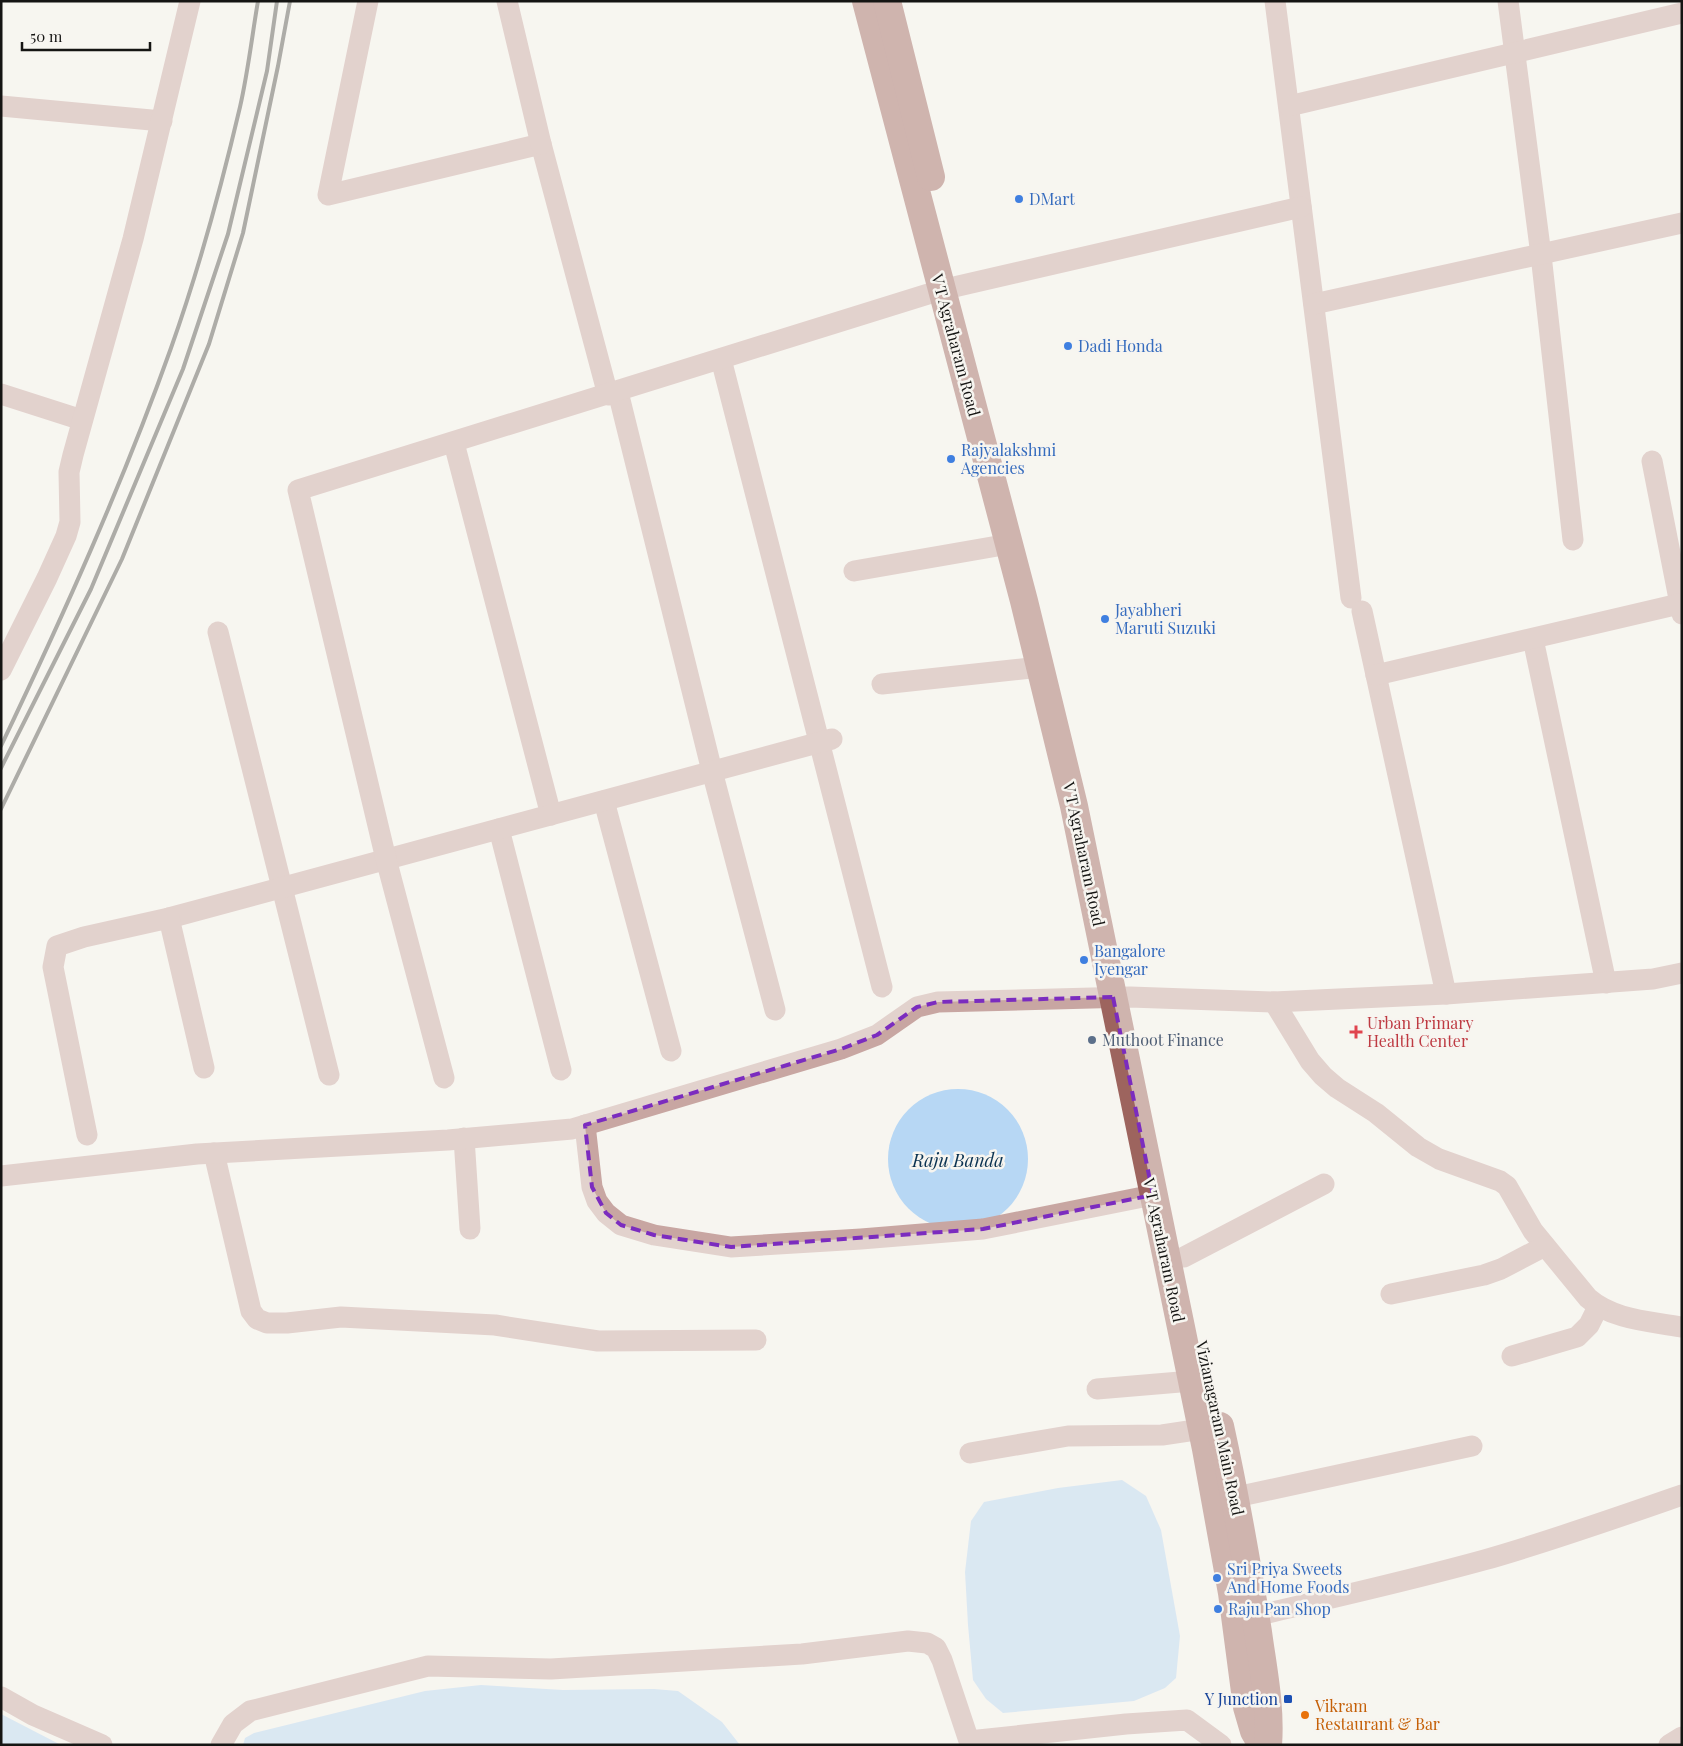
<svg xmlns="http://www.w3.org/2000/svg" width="1683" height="1746" font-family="'Playfair Display',serif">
<rect width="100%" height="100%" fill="#f7f5f0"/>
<!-- water -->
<g fill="#b7d7f4">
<circle cx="958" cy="1159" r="70"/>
<polygon points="1122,1480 1146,1496 1161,1530 1180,1636 1176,1678 1165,1688 1134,1701 1003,1713 986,1699 973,1680 968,1625 965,1572 971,1521 984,1502 1058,1488"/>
<polygon points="481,1685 563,1690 654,1689 678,1691 722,1722 740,1745 243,1745 245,1738 254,1733 425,1691"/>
<polygon points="1,1714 61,1745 1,1745"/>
</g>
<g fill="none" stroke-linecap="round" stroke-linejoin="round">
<!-- minor -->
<g stroke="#c8a6a2" stroke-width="21">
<polyline points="368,1 328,195 541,144 608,395"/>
<polyline points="507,1 541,144"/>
<polyline points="1275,1 1351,598"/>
<polyline points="1508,1 1541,255 1573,540"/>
<polyline points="1,106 162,121"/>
<polyline points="1289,106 1682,13"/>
<polyline points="1314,304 1682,223"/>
<polyline points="721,359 882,987"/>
<polyline points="618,392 712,771 775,1010"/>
<polyline points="1,394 82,420"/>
<polyline points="454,443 551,815"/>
<polyline points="1652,461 1682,614"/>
<polyline points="854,571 1009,544"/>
<polyline points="1362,611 1446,994"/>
<polyline points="218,632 329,1075"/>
<polyline points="1533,639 1606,983"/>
<polyline points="1,670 47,578 66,536 70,522 69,472 73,455 133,239 190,1"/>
<polyline points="1376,675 1679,604"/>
<polyline points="882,684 1040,667"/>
<polyline points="604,801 671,1051"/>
<polyline points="499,829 561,1070"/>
<polyline points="169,918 832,739"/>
<path d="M 1274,1002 L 1310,1061 L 1323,1076 L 1337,1088 L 1376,1113 L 1418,1147 L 1439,1159 L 1500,1181 L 1507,1186 L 1533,1231 L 1588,1298 C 1613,1320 1649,1321 1681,1327"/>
<polyline points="444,1078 386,859 298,490 941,290 1301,207"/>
<polyline points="585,1125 592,1187 597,1201 606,1213 621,1225 654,1235 731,1247 861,1239 983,1229 1153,1195"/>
<polyline points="87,1135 53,967 57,946 84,937 169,918 204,1068"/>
<polyline points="464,1138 470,1229"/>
<polyline points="214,1153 251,1311 257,1319 267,1323 287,1323 341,1317 495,1325 598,1341 756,1340"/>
<polyline points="1,1176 197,1154 448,1140 572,1129 841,1049 877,1035 917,1007 938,1002 1130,997 1274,1002 1446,994 1653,979 1682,973"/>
<polyline points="1184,1257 1324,1184"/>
<polyline points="1391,1294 1484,1275 1501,1269 1545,1246"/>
<polyline points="1512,1356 1577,1337 1589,1325 1598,1307"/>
<polyline points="1097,1389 1192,1381"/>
<polyline points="970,1453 1068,1436 1162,1435 1202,1429"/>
<polyline points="1236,1497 1472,1446"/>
<path d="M 1255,1616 C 1332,1598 1408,1581 1484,1560 C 1551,1541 1616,1518 1682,1495"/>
<polyline points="1,1697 33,1715 102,1745"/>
<polyline points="221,1745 233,1724 250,1711 428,1666 551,1669 802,1654 908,1641 927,1643 936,1648 942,1660 969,1741 1126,1724 1187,1720 1221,1745"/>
<polyline points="1669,1745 1682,1737"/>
</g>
<!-- major -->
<g stroke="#9d645e" stroke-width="28">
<polyline points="866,1 1024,601 1074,806 1206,1449 1232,1593 1247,1707 1254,1731 1262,1745"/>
<polyline points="887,1 931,177"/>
<path d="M 1220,1426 C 1235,1494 1247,1563 1258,1632 C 1263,1669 1271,1707 1268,1745"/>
</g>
<!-- rail -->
<g stroke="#52524f" stroke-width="4">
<path d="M 1,746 C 63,616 123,483 171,348 C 199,269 221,188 240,107 C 248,72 252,36 258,1"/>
<polyline points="1,768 91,589 183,369 228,234 267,71 277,1"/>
<polyline points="1,809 122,559 209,344 243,233 278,66 290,1"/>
</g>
</g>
<!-- marked area -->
<path d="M0 0H1683V1746H0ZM 1113,997 L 1153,1195 L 983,1229 L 731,1247 L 654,1235 L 621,1225 L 606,1213 L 592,1187 L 585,1125 L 841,1049 L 877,1035 L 917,1007 L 938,1002 Z" fill="#f7f5f0" fill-opacity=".55" fill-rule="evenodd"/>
<path fill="none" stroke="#7b2cbf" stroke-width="4" stroke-dasharray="10 6" stroke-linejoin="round" d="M 1113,997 L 1153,1195 L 983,1229 L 731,1247 L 654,1235 L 621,1225 L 606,1213 L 592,1187 L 585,1125 L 841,1049 L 877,1035 L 917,1007 L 938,1002 Z"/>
<!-- markers -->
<g fill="#3f7fe0" stroke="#f7f5f0" stroke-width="2">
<circle cx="1019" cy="199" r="5"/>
<circle cx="1068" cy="346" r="5"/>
<circle cx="951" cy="459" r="5"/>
<circle cx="1105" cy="619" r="5"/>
<circle cx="1084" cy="960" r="5"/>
<circle cx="1217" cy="1578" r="5"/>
<circle cx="1218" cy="1609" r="5"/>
</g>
<path fill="#e0444e" stroke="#f7f5f0" stroke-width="2" d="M1353.5 1024.5h5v5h5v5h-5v5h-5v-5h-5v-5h5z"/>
<circle fill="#5c6f8a" stroke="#f7f5f0" stroke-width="2" cx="1092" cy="1040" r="5"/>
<rect fill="#1a4fb4" stroke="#f7f5f0" stroke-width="2" x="1283" y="1694" width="10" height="10" rx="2.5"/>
<circle fill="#e8710a" stroke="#f7f5f0" stroke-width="2" cx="1305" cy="1715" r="5"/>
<g text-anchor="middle" stroke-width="5" stroke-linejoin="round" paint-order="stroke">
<!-- shop labels -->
<g font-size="16" fill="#366cbe" stroke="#f7f5f0" text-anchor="start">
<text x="1029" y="205">DMart</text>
<text x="1078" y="352">Dadi Honda</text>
<text x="961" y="456">Rajyalakshmi<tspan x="961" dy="18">Agencies</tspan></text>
<text x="1115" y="616">Jayabheri<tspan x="1115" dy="18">Maruti Suzuki</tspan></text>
<text x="1094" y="957">Bangalore<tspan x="1094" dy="18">Iyengar</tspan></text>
<text x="1227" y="1575">Sri Priya Sweets<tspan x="1227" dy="18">And Home Foods</tspan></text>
<text x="1228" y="1615">Raju Pan Shop</text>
</g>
<!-- street labels -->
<g font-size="16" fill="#151513" stroke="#f7f5f0">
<text transform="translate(956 345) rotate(75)" y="6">V T Agraharam Road</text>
<text transform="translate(1084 854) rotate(78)" y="6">V T Agraharam Road</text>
<text transform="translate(1164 1250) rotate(78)" y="6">V T Agraharam Road</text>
<text transform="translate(1220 1428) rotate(78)" y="6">Vizianagaram Main Road</text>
</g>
<!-- health labels -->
<g font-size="16" fill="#be3a42" stroke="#f7f5f0" text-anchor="start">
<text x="1367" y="1029">Urban Primary<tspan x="1367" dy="18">Health Center</tspan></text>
</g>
<!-- service labels -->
<g font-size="16" fill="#4e5e75" stroke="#f7f5f0" text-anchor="start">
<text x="1102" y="1046">Muthoot Finance</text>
</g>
<!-- transit labels -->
<g font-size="16" fill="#164399" stroke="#f7f5f0" text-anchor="end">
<text x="1278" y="1705">Y Junction</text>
</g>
<!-- food labels -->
<g font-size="16" fill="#c56008" stroke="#f7f5f0" text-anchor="start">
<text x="1315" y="1712">Vikram<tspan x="1315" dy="18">Restaurant &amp; Bar</tspan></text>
</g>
<!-- water labels -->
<g font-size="18" font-style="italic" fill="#0a3251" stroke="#f7f5f0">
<text x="958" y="1167">Raju Banda</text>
</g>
</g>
<!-- border -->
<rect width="1683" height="1746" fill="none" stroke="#151513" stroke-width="5"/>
<!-- scale -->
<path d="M22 42v8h128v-8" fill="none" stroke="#151513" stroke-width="2.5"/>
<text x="30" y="42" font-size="15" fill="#151513" stroke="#f7f5f0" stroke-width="4" paint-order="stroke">50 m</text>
</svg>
